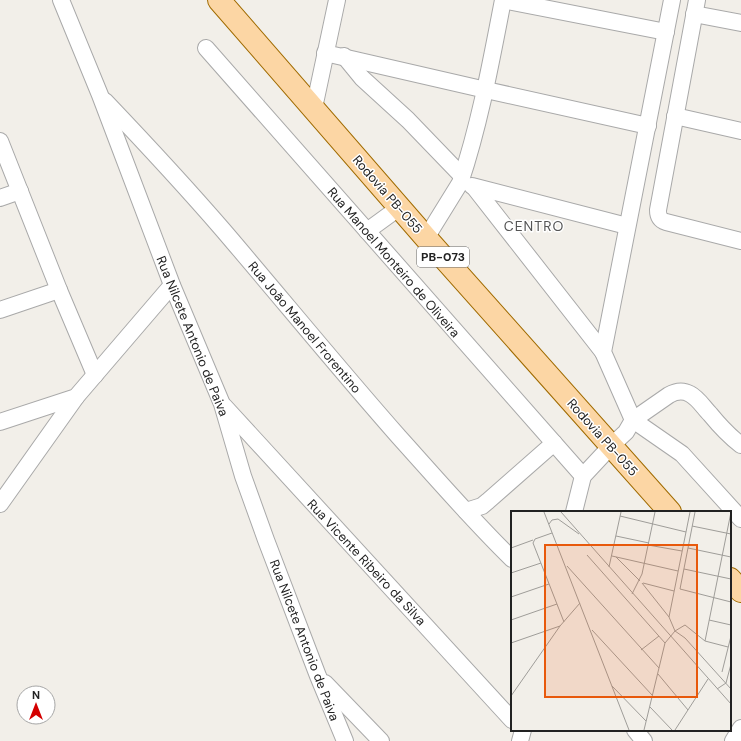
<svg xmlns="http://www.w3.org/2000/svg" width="741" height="741" font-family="'DM Sans',sans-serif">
<rect width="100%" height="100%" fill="#f2efe9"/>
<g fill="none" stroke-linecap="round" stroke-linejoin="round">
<defs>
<g id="street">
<polyline points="61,0 100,95 172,285 222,404 243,476 266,540 318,676 345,741"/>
<polyline points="503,0 666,32"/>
<path d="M 697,0 L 658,210 C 658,217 660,220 666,222 L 741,241"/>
<polyline points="694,14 741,23"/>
<polyline points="206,48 583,476"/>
<polyline points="325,53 486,90 648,126"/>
<polyline points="344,56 362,78 408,120 462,176"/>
<path d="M 105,101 C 145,143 185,186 223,230 C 282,299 339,369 399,437 C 436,478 472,520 512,559"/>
<polyline points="314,108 337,0"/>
<polyline points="675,116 741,131"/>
<polyline points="0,141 59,290 95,375"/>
<polyline points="472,186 627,226"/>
<polyline points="474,187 603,352"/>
<polyline points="0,198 20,191"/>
<polyline points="367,231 400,207"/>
<path d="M 426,238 L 460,183 C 480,123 491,62 503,0"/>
<polyline points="0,310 59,290"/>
<polyline points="224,406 512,720"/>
<polyline points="633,420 682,454 741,519"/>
<path d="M 633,420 L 669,395 C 676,391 683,390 690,394 C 698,398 704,408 710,414 C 719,425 729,436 741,445"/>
<polyline points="0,422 76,397 172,285"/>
<polyline points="0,504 76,397"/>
<polyline points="466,511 482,506 488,501 554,443"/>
<polyline points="574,512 583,476 611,446 626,432 633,420 603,352 672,0"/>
<polyline points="325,683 381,741"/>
<polyline points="635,730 644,741"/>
<polyline points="520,741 523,730"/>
<polyline points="733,741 741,728"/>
</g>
<g id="primary">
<polyline points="219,0 426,238 670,512"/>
<polyline points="730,579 741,591"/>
</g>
</defs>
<!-- street casing -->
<use href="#street" stroke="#a9a9a9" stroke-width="18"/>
<!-- primary casing -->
<use href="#primary" stroke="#a06b00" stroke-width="24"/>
<!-- street -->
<use href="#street" stroke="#fff" stroke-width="16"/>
<!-- primary -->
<use href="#primary" stroke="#fcd6a4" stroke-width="22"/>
</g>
<g text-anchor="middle" stroke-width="3" stroke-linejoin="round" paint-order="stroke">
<!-- shield labels -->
<rect fill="#fff" stroke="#646464" stroke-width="1" x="417" y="247" width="52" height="20" rx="3"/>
<g font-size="12" font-weight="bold" fill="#222">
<text x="443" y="261">PB-073</text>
</g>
<!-- street labels -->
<g font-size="13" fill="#222" stroke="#fff">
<text transform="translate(388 194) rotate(49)" y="5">Rodovia PB-055</text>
<text transform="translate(394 262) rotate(49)" y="5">Rua Manoel Monteiro de Oliveira</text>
<text transform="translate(305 327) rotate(50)" y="5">Rua João Manoel Frorentino</text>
<text transform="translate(193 336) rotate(68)" y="5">Rua Nilcete Antonio de Paiva</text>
<text transform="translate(603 437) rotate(48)" y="5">Rodovia PB-055</text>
<text transform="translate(367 562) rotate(47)" y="5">Rua Vicente Ribeiro da Silva</text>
<text transform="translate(305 640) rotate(69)" y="5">Rua Nilcete Antonio de Paiva</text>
</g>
<!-- neighbourhood labels -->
<g font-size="14" letter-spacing="1" fill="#555" stroke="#fff">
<text x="534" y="231">CENTRO</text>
</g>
</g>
<!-- overview -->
<g transform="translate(511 511)">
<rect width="220" height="220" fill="#f2efe9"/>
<path fill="none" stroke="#9f9d99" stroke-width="1" d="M 33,1 L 118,219M 50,1 L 220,193M 184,1 L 169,78 L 220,91M 109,5 L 175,21M 38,13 L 41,9 L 47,8 L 68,23M 181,15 L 220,23M 41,22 L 24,28 L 22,32 L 53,111M 105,25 L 138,32M 137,34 L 171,40M 0,37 L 22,29M 177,37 L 220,46M 76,44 L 154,132M 101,45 L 167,60M 105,46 L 129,70M 56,55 L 148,157M 98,56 L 110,1M 173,58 L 220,68M 0,62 L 30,52M 131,72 L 158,106M 132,72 L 163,80M 121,83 L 131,63 L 144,1M 0,86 L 38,73M 0,109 L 46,93M 198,109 L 220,114M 81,119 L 141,184M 164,120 L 158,106 L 179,1M 164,120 L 174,127 L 220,178M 194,130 L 220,1M 0,132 L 49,115 L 69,92M 130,139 L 148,125M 211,161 L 220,125M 147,163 L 177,199M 101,175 L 135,210M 206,178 L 215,172 L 220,153M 0,185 L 49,115M 139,196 L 161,219M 133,219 L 154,132 L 164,120 L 174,114 L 194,130 L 217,136M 164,219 L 197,168"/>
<path fill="#e8590c" fill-opacity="0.15" stroke="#e8590c" stroke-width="2" d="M 34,34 L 186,34 L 186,186 L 34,186 Z"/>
<rect width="220" height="220" fill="none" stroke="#222" stroke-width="2"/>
</g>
<!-- north arrow -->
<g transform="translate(36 705)"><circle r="19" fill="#ffffff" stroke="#a7a7a7"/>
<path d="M0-3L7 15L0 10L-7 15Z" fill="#d40000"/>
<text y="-6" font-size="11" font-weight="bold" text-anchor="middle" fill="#222222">N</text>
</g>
</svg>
